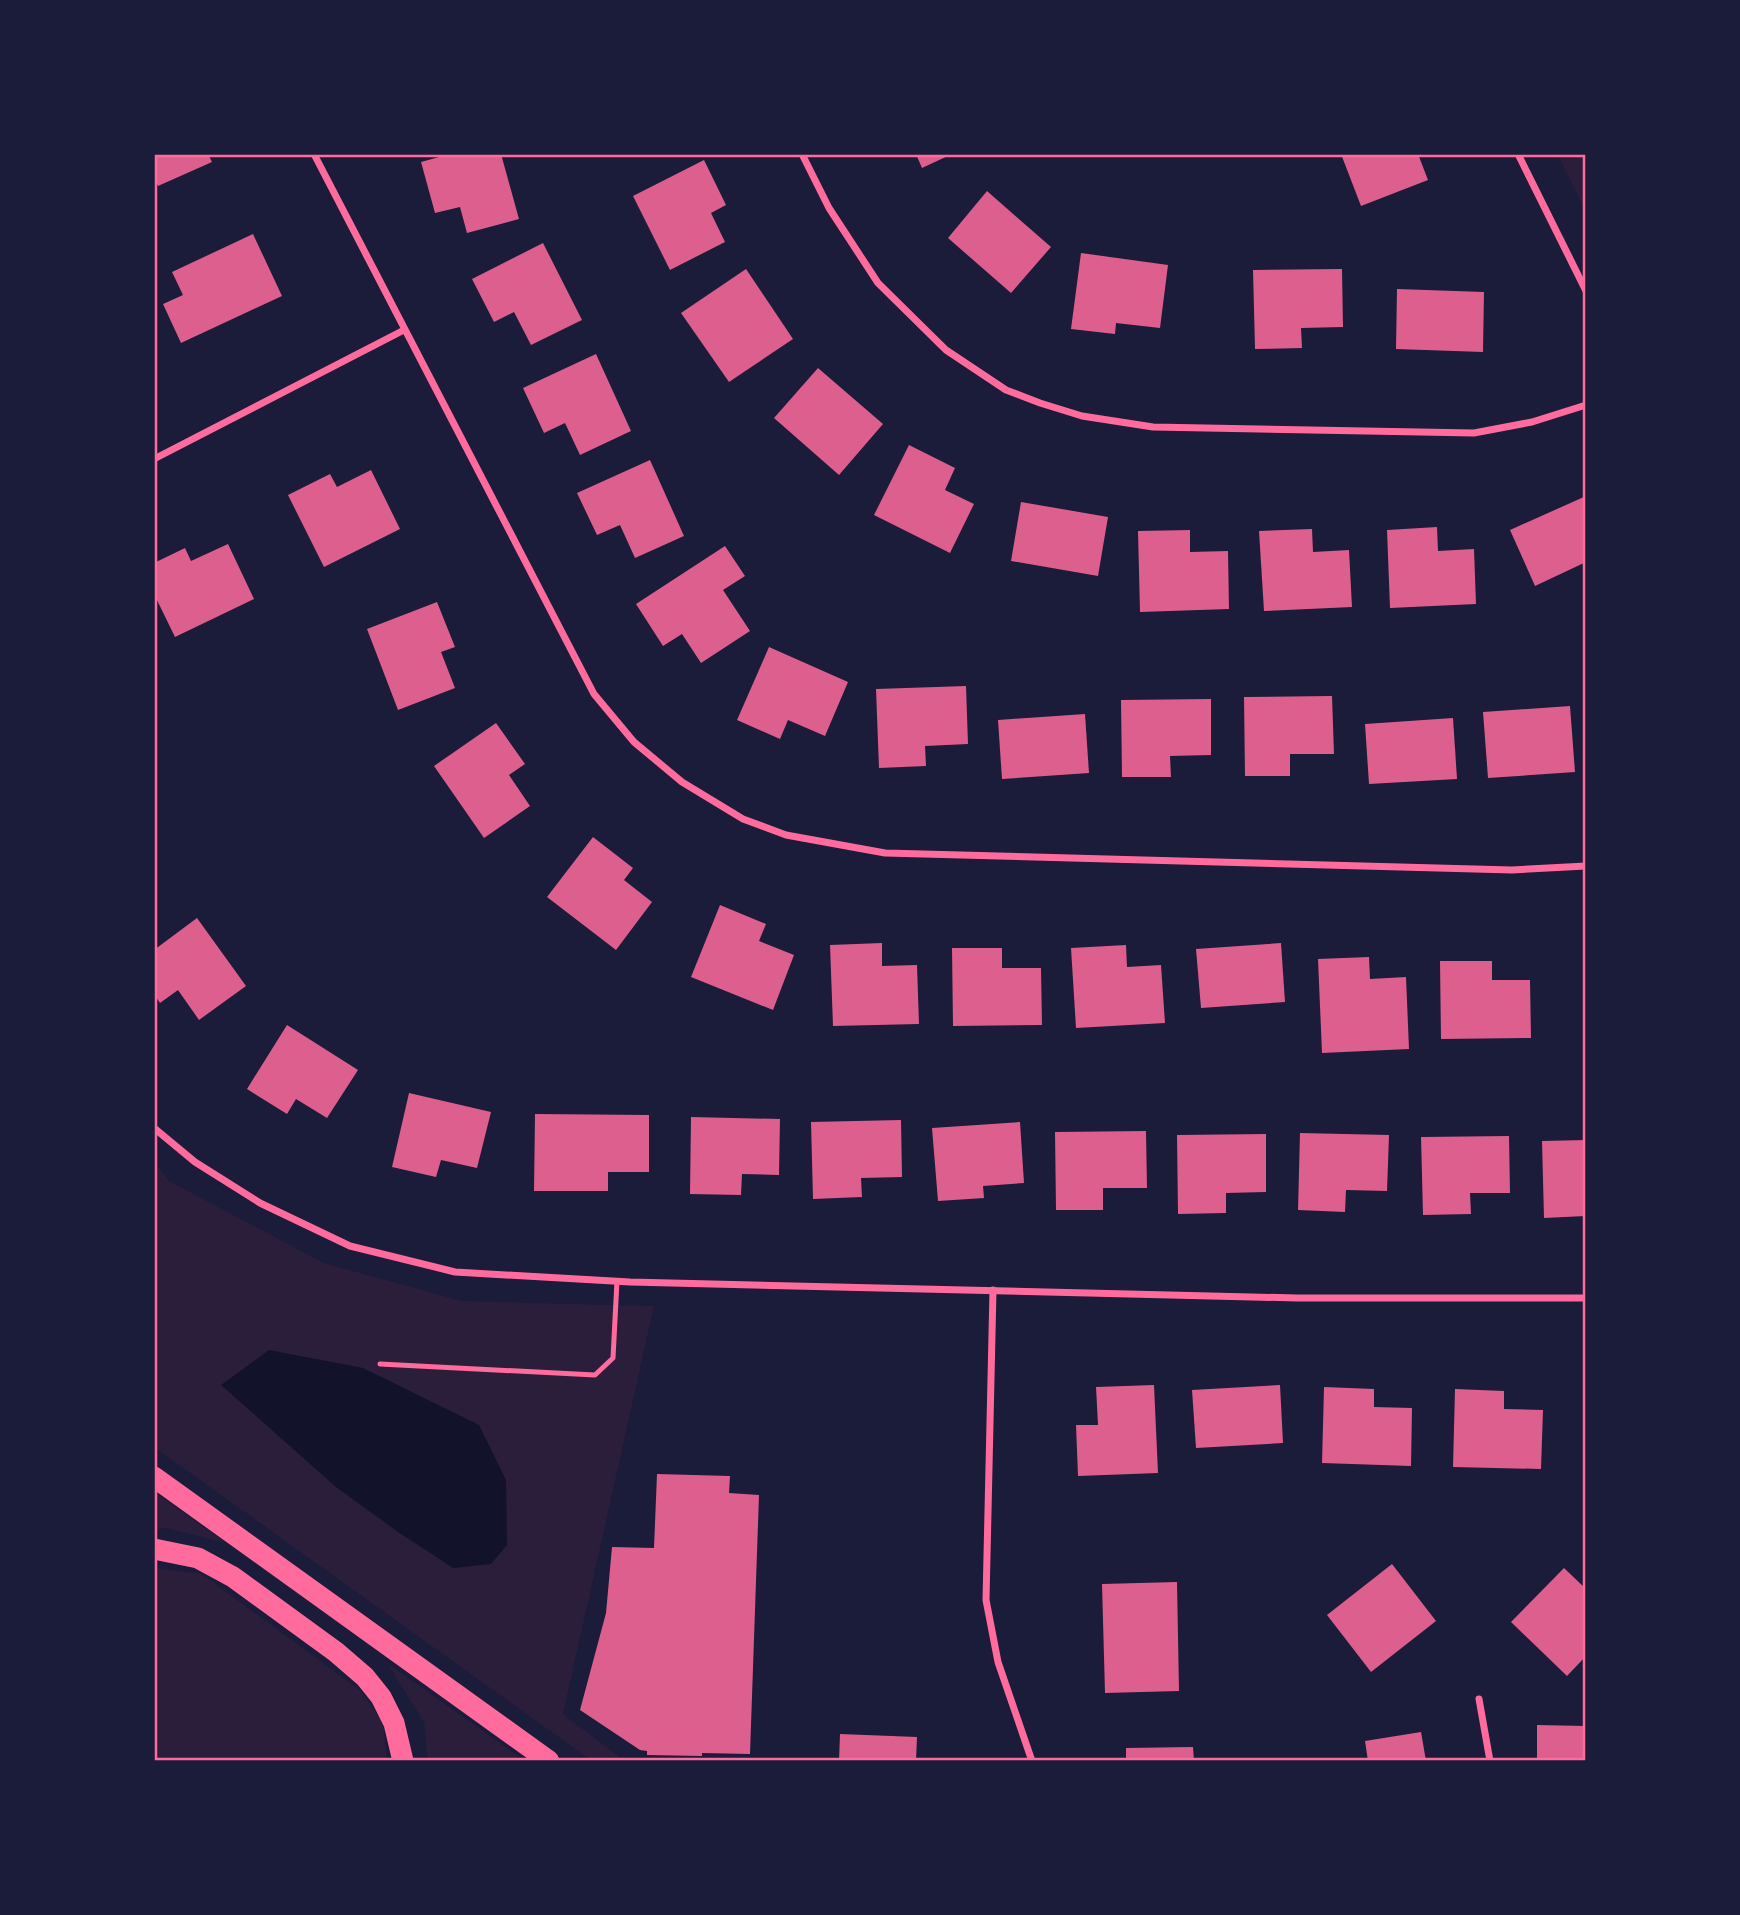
<svg xmlns="http://www.w3.org/2000/svg" width="1740" height="1915" font-family="Helvetica,sans-serif">
<rect width="100%" height="100%" fill="#1b1b3a"/>
<!-- green -->
<g fill="#2a1e3b">
<polygon points="1557,154 1586,154 1586,212"/>
<polygon points="154,1162 169,1181 324,1263 462,1301 654,1306 563,1714 625,1761 592,1761 154,1447"/>
<polygon points="154,1492 226,1543 166,1528 154,1530"/>
<polygon points="154,1568 202,1574 361,1691 383,1723 387,1761 154,1761"/>
<polygon points="387,1663 525,1761 428,1761 424,1722"/>
</g>
<!-- water -->
<polygon fill="#12122b" points="269,1350 363,1368 479,1425 506,1480 507,1545 491,1564 453,1568 398,1532 336,1487 221,1385"/>
<!-- building -->
<g fill="#dd5f8e">
<polygon points="154,154 208,154 212,162 158,186 154,178"/>
<polygon points="450,154 501,154 519,219 467,233 460,207 435,213 421,162"/>
<polygon points="916,154 952,154 922,168"/>
<polygon points="1341,154 1418,154 1428,180 1361,206"/>
<polygon points="704,160 726,205 711,213 725,242 670,270 633,196"/>
<polygon points="987,191 1051,247 1011,293 948,238"/>
<polygon points="253,234 282,296 181,343 163,304 183,295 172,272"/>
<polygon points="543,243 582,320 531,345 514,312 494,322 472,279"/>
<polygon points="1081,253 1168,265 1160,328 1116,323 1115,334 1071,329"/>
<polygon points="746,269 793,339 729,382 681,313"/>
<polygon points="1342,269 1343,327 1301,328 1302,348 1255,349 1253,270"/>
<polygon points="1397,289 1484,292 1483,352 1396,349"/>
<polygon points="596,354 631,431 580,455 565,423 544,433 523,388"/>
<polygon points="818,368 883,424 839,475 774,418"/>
<polygon points="909,445 955,468 945,490 974,504 950,553 874,515"/>
<polygon points="650,460 684,536 635,558 620,525 597,535 577,493"/>
<polygon points="371,470 400,529 324,567 288,495 330,474 337,487"/>
<polygon points="1586,496 1586,562 1535,586 1510,530"/>
<polygon points="1021,502 1108,517 1098,576 1011,561"/>
<polygon points="1437,527 1438,551 1474,549 1476,604 1390,608 1387,530"/>
<polygon points="1312,529 1313,552 1349,550 1352,607 1264,611 1259,531"/>
<polygon points="1190,530 1190,552 1228,551 1229,609 1140,612 1138,531"/>
<polygon points="228,544 254,599 175,637 154,594 154,563 185,548 191,561"/>
<polygon points="725,546 745,576 723,590 750,631 701,663 682,634 663,646 636,604"/>
<polygon points="437,602 455,647 441,652 455,688 398,710 367,629"/>
<polygon points="769,647 848,682 825,736 788,720 780,739 737,720"/>
<polygon points="966,686 968,744 925,746 926,766 879,768 876,689"/>
<polygon points="1332,696 1334,754 1290,754 1290,776 1245,776 1244,697"/>
<polygon points="1211,699 1211,755 1170,756 1171,777 1122,777 1121,700"/>
<polygon points="1570,706 1575,772 1488,778 1483,712"/>
<polygon points="1085,714 1089,773 1002,779 998,720"/>
<polygon points="1453,718 1457,779 1369,784 1365,724"/>
<polygon points="496,723 525,764 509,775 530,806 484,838 434,766"/>
<polygon points="593,837 633,868 624,880 652,902 616,950 547,897"/>
<polygon points="720,905 766,924 759,941 794,955 773,1010 691,977"/>
<polygon points="197,918 246,986 199,1020 178,990 160,1003 154,994 154,950"/>
<polygon points="882,943 882,966 917,965 919,1024 833,1026 830,945"/>
<polygon points="1281,943 1285,1002 1201,1008 1196,949"/>
<polygon points="1126,945 1127,967 1161,965 1165,1023 1076,1028 1071,948"/>
<polygon points="952,948 1002,948 1002,968 1041,968 1042,1025 953,1026"/>
<polygon points="1369,957 1370,979 1406,977 1409,1049 1322,1053 1318,959"/>
<polygon points="1440,961 1492,961 1492,980 1530,980 1531,1038 1441,1039"/>
<polygon points="287,1025 358,1070 327,1118 296,1099 287,1114 247,1089"/>
<polygon points="409,1093 491,1112 477,1168 441,1160 436,1177 392,1167"/>
<polygon points="535,1114 649,1115 649,1172 608,1172 608,1191 534,1191"/>
<polygon points="691,1117 780,1119 779,1175 742,1174 741,1195 690,1194"/>
<polygon points="901,1120 902,1177 861,1178 862,1197 813,1199 811,1122"/>
<polygon points="1020,1122 1024,1183 983,1186 984,1198 938,1201 932,1128"/>
<polygon points="1146,1131 1147,1188 1103,1188 1103,1210 1056,1210 1055,1132"/>
<polygon points="1300,1133 1389,1135 1387,1191 1346,1190 1345,1212 1298,1210"/>
<polygon points="1266,1134 1266,1192 1226,1193 1226,1213 1178,1214 1177,1135"/>
<polygon points="1509,1136 1510,1193 1470,1193 1471,1214 1423,1215 1421,1137"/>
<polygon points="1586,1140 1586,1216 1544,1218 1542,1141"/>
<polygon points="1154,1385 1158,1473 1078,1476 1076,1425 1098,1425 1096,1387"/>
<polygon points="1280,1385 1283,1443 1196,1448 1192,1390"/>
<polygon points="1324,1387 1374,1389 1374,1407 1412,1408 1411,1466 1322,1463"/>
<polygon points="1455,1389 1504,1391 1504,1409 1543,1410 1541,1469 1453,1467"/>
<polygon points="657,1474 730,1476 729,1493 759,1495 750,1754 702,1753 702,1756 647,1755 647,1751 640,1750 580,1710 606,1613 612,1547 654,1548"/>
<polygon points="1392,1564 1436,1621 1371,1672 1327,1615"/>
<polygon points="1564,1568 1586,1589 1586,1656 1567,1676 1511,1622"/>
<polygon points="1177,1582 1179,1691 1105,1693 1102,1584"/>
<polygon points="1537,1725 1586,1726 1586,1761 1537,1761"/>
<polygon points="1421,1732 1426,1761 1368,1761 1365,1741"/>
<polygon points="840,1734 917,1737 916,1761 839,1761"/>
<polygon points="1193,1747 1194,1761 1126,1761 1126,1748"/>
</g>
<g fill="none" stroke-linecap="round" stroke-linejoin="round">
<!-- service -->
<polyline stroke="#ff6b9d" stroke-width="5" points="380,1364 595,1375 613,1358 617,1281"/>
<!-- minor -->
<g stroke="#ff6b9d" stroke-width="7">
<polyline points="314,154 594,694 634,742 682,782 743,819 786,835 885,853 1512,870 1586,866"/>
<polyline points="802,154 829,208 878,283 946,350 1006,390 1040,403 1082,416 1153,427 1474,433 1532,422 1586,405"/>
<polyline points="1518,154 1586,291"/>
<polyline points="154,459 404,330"/>
<polyline points="154,1128 195,1162 260,1203 350,1246 455,1272 630,1282 1297,1298 1586,1298"/>
<polyline points="993,1290 986,1600 998,1662 1032,1761"/>
<polyline points="1479,1699 1490,1761"/>
</g>
<!-- motorway -->
<g stroke="#ff6b9d" stroke-width="21">
<polyline points="154,1477 549,1761"/>
<polyline points="154,1549 198,1558 233,1577 336,1652 365,1677 381,1697 394,1723 403,1761"/>
</g>
</g>
<!-- border -->
<rect width="1740" height="1915" fill="none" stroke="#1b1b3a" stroke-width="312"/>
<rect x="156" y="156" width="1428" height="1603" fill="none" stroke="#ff6b9d" stroke-width="2.5"/>
</svg>
